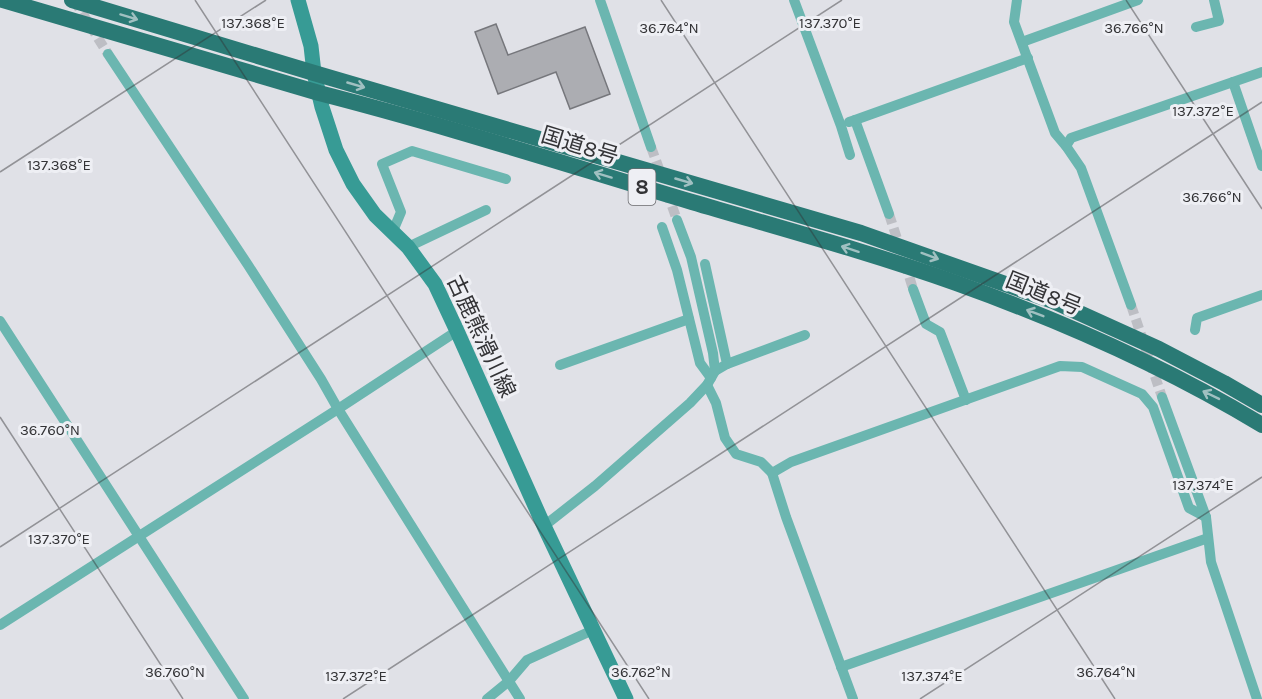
<svg xmlns="http://www.w3.org/2000/svg" width="1262" height="699" font-family="Karla,'Noto Sans JP',sans-serif">
<rect width="100%" height="100%" fill="#e0e1e7"/>
<!-- building -->
<polygon fill="#acadb2" stroke="#76777c" stroke-width="1.5" points="496,24 508,55 585,27 610,94 570,109 556,72 498,94 475,32"/>
<g fill="none" stroke-linecap="round" stroke-linejoin="round">
<!-- minor-tunnel -->
<g stroke="#bdbec4" stroke-width="10" stroke-dasharray="10 5" stroke-linecap="butt">
<polyline points="74,0 108,54"/>
<polyline points="651,147 662,177"/>
<polyline points="667,192 677,220"/>
<polyline points="889,214 900,248"/>
<polyline points="905,263 913,289"/>
<polyline points="1131,305 1162,397"/>
</g>
<!-- minor -->
<g stroke="#6bb6b0" stroke-width="10">
<polyline points="600,0 651,147"/>
<polyline points="794,0 841,126 850,155"/>
<polyline points="1017,0 1014,22 1055,133 1066,146 1081,168 1131,305"/>
<polyline points="1196,27 1219,21 1214,0"/>
<polyline points="1022,42 1138,0"/>
<polyline points="108,54 248,265 321,379 338,409 520,699"/>
<polyline points="1233,82 1262,166"/>
<polyline points="855,120 1028,58"/>
<polyline points="849,122 855,120 889,214"/>
<polyline points="1066,146 1071,138 1262,72"/>
<polyline points="662,227 677,270 700,363 711,378"/>
<polyline points="393,231 401,212 382,164 412,151 506,179"/>
<polyline points="408,247 486,210"/>
<polyline points="705,264 727,364 715,371"/>
<polyline points="913,289 926,324 940,332 966,400"/>
<polyline points="0,321 244,699"/>
<polyline points="1195,330 1197,318 1262,295"/>
<polyline points="727,364 805,335"/>
<polyline points="560,365 689,319"/>
<polyline points="707,385 716,403 725,438 736,454 761,462 772,473 786,517 853,699"/>
<polyline points="1162,397 1206,517 1211,562 1257,699"/>
<polyline points="772,473 791,462 1060,366 1082,367 1142,394 1153,407 1189,508 1206,517"/>
<polyline points="544,526 595,486 690,403 707,385 715,371 713,353 691,257 677,220"/>
<polyline points="0,625 338,409 457,331"/>
<polyline points="841,667 1208,538"/>
<polyline points="487,699 509,681 527,660 593,630"/>
</g>
<!-- secondary -->
<polyline stroke="#379b95" stroke-width="15" points="298,0 311,46 314,73 322,107 336,150 353,184 375,215 408,247 435,284 457,331 544,526 626,699"/>
<!-- trunk -->
<g stroke="#2a7a75" stroke-width="16">
<path d="M 3,0 L 319,93 C 444,125 568,165 692,202 C 780,228 869,252 956,283 C 1062,321 1166,367 1262,425"/>
<polyline points="72,0 314,73 861,233 1053,301 1159,349 1224,383 1262,405"/>
</g>
</g>
<!-- one-way arrows -->
<defs><path id="oneway-shaft" d="M-6 0H5M1.5-3L5.5 0L1.5 3" fill="none" stroke-width="1.6" stroke-linecap="round" stroke-linejoin="round" transform="scale(1.5)"/></defs>
<g stroke="#a0c0c1">
<use href="#oneway-shaft" transform="translate(129 17) rotate(17)"/>
<use href="#oneway-shaft" transform="translate(356 85) rotate(16)"/>
<use href="#oneway-shaft" transform="translate(603 175) rotate(-163)"/>
<use href="#oneway-shaft" transform="translate(684 181) rotate(16)"/>
<use href="#oneway-shaft" transform="translate(850 249) rotate(-162)"/>
<use href="#oneway-shaft" transform="translate(930 256) rotate(20)"/>
<use href="#oneway-shaft" transform="translate(1035 313) rotate(-159)"/>
<use href="#oneway-shaft" transform="translate(1211 395) rotate(-154)"/>
</g>
<!-- ticks -->
<path fill="none" stroke="#333336" stroke-width="1.5" stroke-opacity="0.45" d="M 195,0 L 649,699M 661,0 L 1115,699M 1126,0 L 1262,209M 0,172 L 266,0M 0,417 L 183,699M 0,547 L 842,0M 343,699 L 1262,102M 920,699 L 1262,477"/>
<g text-anchor="middle" stroke-width="6" stroke-linejoin="round" paint-order="stroke">
<!-- shield labels -->
<rect fill="#eeeff4" stroke="#6b6b6f" stroke-width="1.5" x="628.5" y="169" width="27" height="36" rx="4.5"/>
<g font-size="21" font-weight="bold" fill="#333336">
<text x="642" y="194">8</text>
</g>
<!-- street labels -->
<g font-size="22" fill="#333336" stroke="#eeeff4">
<text transform="translate(580 145) rotate(17)" y="8">国道8号</text>
<text transform="translate(1044 293) rotate(22)" y="8">国道8号</text>
<text transform="translate(482 336) rotate(65)" y="8">古鹿熊滑川線</text>
</g>
</g>
<g font-size="15" text-anchor="middle" fill="#333336" stroke="#eeeff4" stroke-width="6" stroke-linejoin="round" paint-order="stroke">
<text x="253" y="28">137.368°E</text>
<text x="830" y="28">137.370°E</text>
<text x="669" y="33">36.764°N</text>
<text x="1134" y="33">36.766°N</text>
<text x="1203" y="116">137.372°E</text>
<text x="59" y="170">137.368°E</text>
<text x="1212" y="202">36.766°N</text>
<text x="50" y="435">36.760°N</text>
<text x="1203" y="490">137.374°E</text>
<text x="59" y="544">137.370°E</text>
<text x="175" y="677">36.760°N</text>
<text x="641" y="677">36.762°N</text>
<text x="1106" y="677">36.764°N</text>
<text x="356" y="681">137.372°E</text>
<text x="932" y="681">137.374°E</text>
</g>
</svg>
